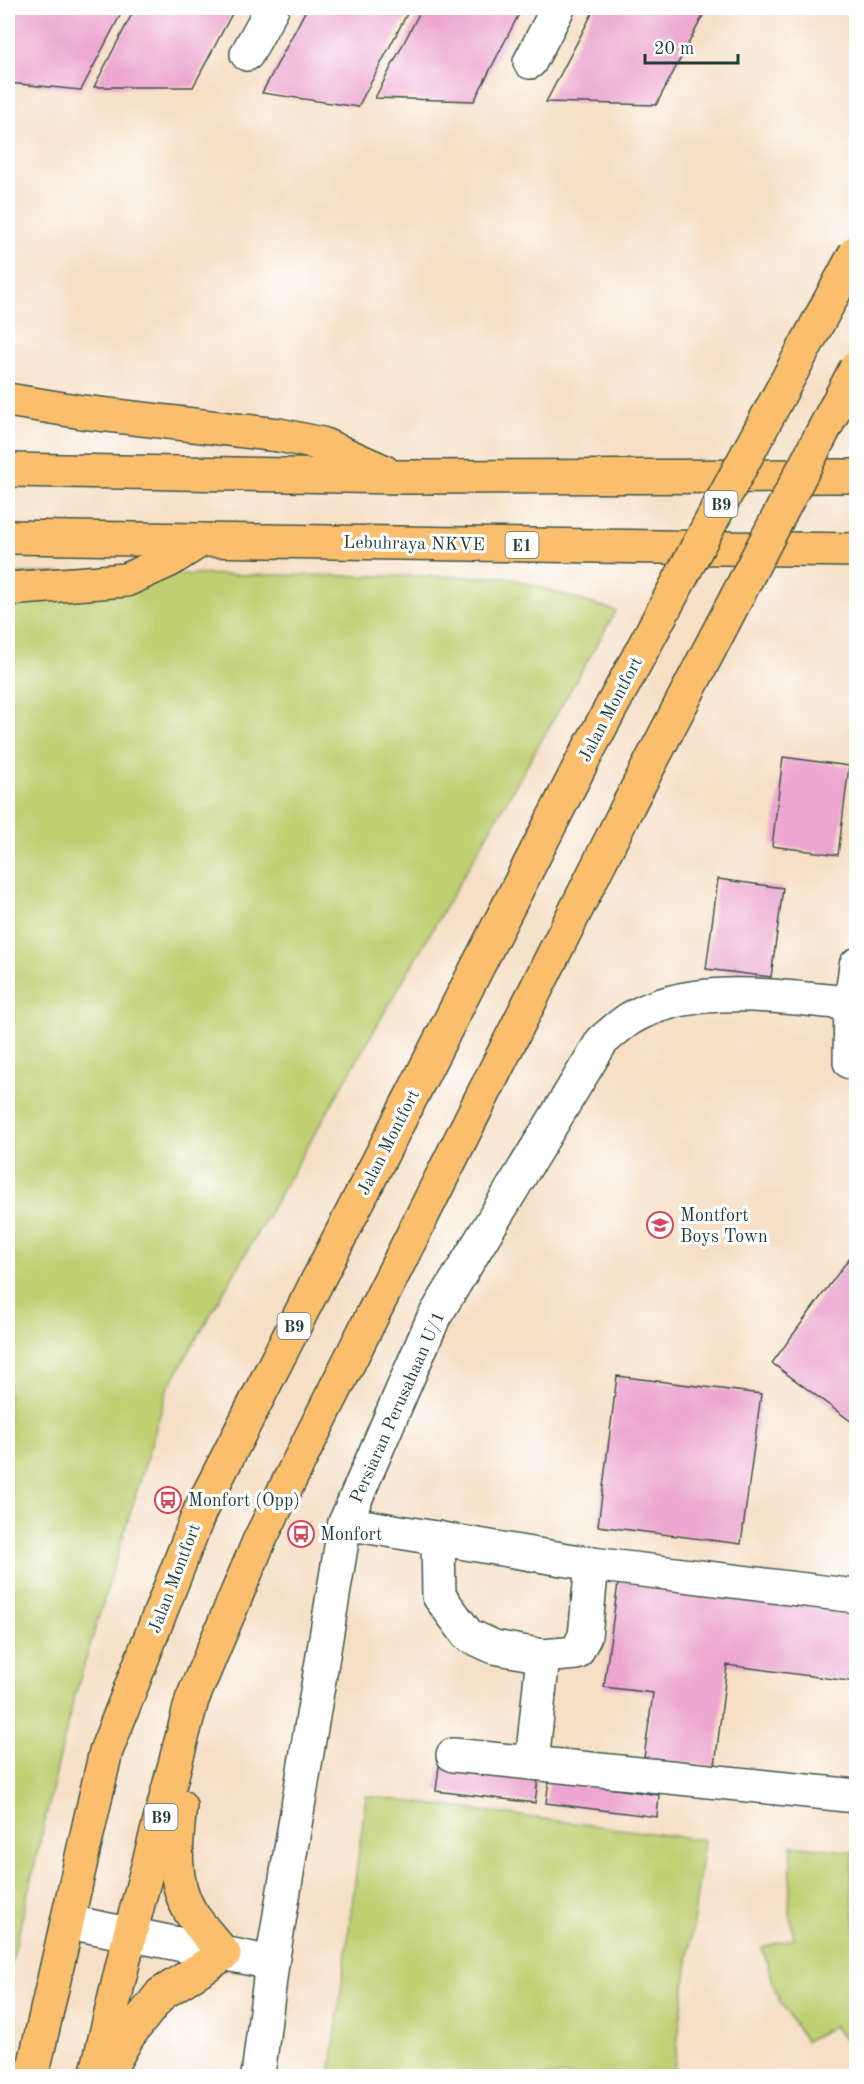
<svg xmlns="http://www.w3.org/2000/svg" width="864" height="2084" font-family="'Old Standard TT',serif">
<rect width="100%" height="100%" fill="#fff"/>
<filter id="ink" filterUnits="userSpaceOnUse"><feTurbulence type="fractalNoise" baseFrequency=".0167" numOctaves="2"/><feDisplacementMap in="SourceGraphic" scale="12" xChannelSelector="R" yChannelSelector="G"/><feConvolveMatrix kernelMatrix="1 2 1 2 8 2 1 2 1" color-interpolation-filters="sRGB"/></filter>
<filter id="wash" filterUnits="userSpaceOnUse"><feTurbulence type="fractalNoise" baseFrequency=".008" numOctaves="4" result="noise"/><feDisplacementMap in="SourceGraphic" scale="24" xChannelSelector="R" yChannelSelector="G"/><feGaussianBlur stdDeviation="1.35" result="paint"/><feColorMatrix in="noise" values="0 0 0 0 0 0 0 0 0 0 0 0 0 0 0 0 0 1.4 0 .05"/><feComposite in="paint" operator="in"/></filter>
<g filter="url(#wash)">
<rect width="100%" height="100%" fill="#f6dfc5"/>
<!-- green -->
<g fill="#c0cf72" stroke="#708653" stroke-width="1.5">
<polygon points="8,573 507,577 616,611 168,1388 72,1705 8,1978"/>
<polygon points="366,1796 704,1840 673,2076 330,2076"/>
<polygon points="792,1845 853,1852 851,1876 856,1937 856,2056 834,2026 805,2041 778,1998 762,1947 794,1938 789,1909"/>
</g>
<g id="blocks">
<!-- building -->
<g fill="#eca6cf">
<polygon points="14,8 124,8 81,90 8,83 8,20"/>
<polygon points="135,8 235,8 193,87 94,87"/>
<polygon points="307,8 410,8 358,107 262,93"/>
<polygon points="422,8 522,8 474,101 375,98"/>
<polygon points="595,8 707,8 656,105 546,102"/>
<polygon points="783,757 849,766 838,855 772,846"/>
<polygon points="718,879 783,888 771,977 706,969"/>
<polygon points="856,1249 856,1425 772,1363"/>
<polygon points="617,1376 761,1394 741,1544 598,1526"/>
<polygon points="619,1575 856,1606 856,1682 727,1665 715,1766 644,1757 653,1693 604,1687"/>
<polygon points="439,1766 538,1778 535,1803 436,1791"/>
<polygon points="549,1780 659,1795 657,1817 546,1803"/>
</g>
</g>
</g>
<g filter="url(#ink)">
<use href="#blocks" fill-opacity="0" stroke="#3f554a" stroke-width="1.5"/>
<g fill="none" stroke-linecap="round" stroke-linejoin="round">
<defs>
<g id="minor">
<polyline points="247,54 272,8"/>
<polyline points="530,62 558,8"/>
<polyline points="850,1062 851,1003 856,965"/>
<polyline points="345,1523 592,1564 856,1596"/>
<polyline points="438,1538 439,1596 468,1635 494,1647 543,1656 532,1763"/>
<polyline points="543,1656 576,1653 585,1636 592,1564"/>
<polyline points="453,1755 856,1796"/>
<polyline points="69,1922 272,1963"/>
<path d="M 258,2076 L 272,1963 L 345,1523 L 433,1319 L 602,1041 C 611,1033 621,1024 631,1018 C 696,981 780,998 851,1003"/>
</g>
<g id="major">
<path d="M 107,2073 L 128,2036 L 161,1994 L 224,1954 C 213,1940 200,1927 191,1913 C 171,1881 176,1841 180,1806"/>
<polyline points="32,2076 106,1751 200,1511 585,756"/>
<polyline points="96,2076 130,1934 192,1700 260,1539 629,804"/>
</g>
<g id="highway">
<polyline points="8,400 82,412 279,435 322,444 383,471"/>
<polyline points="8,470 398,477 856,476"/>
<polyline points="8,537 856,550"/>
<polyline points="8,589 126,580 168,561 201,540"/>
</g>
</defs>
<!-- minor casing -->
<use href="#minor" stroke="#3f554a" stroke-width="36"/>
<!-- major casing -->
<use href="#major" stroke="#3f554a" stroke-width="36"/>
<!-- highway casing -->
<use href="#highway" stroke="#3f554a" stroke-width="36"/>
<!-- minor -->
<use href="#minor" stroke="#fff" stroke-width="33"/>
<!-- major -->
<use href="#major" stroke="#fabe6d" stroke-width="33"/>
<!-- highway -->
<use href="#highway" stroke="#fabe6d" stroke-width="33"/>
<defs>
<g id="major-bridge">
<polyline points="585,756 856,252"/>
<polyline points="629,804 856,368"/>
</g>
</defs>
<!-- major-bridge casing -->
<use href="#major-bridge" stroke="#3f554a" stroke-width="36" stroke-linecap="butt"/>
<!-- major-bridge -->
<use href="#major-bridge" stroke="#fabe6d" stroke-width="33"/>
</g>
</g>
<!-- icons -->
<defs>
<symbol id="school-ring" viewBox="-11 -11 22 22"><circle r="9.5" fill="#fff" stroke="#d1495b" stroke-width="1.5"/><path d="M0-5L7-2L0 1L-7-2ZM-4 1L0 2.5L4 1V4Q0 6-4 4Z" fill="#d1495b"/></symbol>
<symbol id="bus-ring" viewBox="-11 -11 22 22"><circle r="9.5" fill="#fff" stroke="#d1495b" stroke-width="1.5"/><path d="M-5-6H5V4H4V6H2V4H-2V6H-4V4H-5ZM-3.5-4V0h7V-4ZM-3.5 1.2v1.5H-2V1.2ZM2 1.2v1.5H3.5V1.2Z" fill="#d1495b"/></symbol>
</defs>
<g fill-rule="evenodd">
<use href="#school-ring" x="645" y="1210" width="30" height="30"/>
<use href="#bus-ring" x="153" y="1485" width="30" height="30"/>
<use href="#bus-ring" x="286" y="1519" width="30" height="30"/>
</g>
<g text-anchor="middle" stroke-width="6" stroke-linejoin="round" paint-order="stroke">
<!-- shield labels -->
<g fill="#fff" stroke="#627771" stroke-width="1.5">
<rect x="704.5" y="491" width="33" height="26" rx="4.5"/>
<rect x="505.5" y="532" width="33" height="26" rx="4.5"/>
<rect x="277.5" y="1313" width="33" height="26" rx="4.5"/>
<rect x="144.5" y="1804" width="33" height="26" rx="4.5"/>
</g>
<g font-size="16" font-weight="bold" fill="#1f3d34">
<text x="721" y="510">B9</text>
<text x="522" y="551">E1</text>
<text x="294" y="1332">B9</text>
<text x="161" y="1823">B9</text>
</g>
<!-- street labels -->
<g font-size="18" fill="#1f3d34" stroke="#fff">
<text transform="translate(414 543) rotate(1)" y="6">Lebuhraya NKVE</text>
<text transform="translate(610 709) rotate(-62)" y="6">Jalan Montfort</text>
<text transform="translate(388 1142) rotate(-63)" y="6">Jalan Montfort</text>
<text transform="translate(397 1407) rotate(-66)" y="6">Persiaran Perusahaan U/1</text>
<text transform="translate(174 1578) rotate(-69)" y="6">Jalan Montfort</text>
</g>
<!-- poi labels -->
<g font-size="18" fill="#1f3d34" stroke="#fff" text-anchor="start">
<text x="680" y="1221">Montfort<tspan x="680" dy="21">Boys Town</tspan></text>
<text x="188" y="1506">Monfort (Opp)</text>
<text x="320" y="1540">Monfort</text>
</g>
</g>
<!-- margin -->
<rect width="864" height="2084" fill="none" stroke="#fff" stroke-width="30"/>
<!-- scale -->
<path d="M645 54v9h93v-9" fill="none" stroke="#1f3d34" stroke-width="3"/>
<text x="654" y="54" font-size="18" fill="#1f3d34" stroke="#ffffff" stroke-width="4.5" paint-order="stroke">20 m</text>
</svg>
